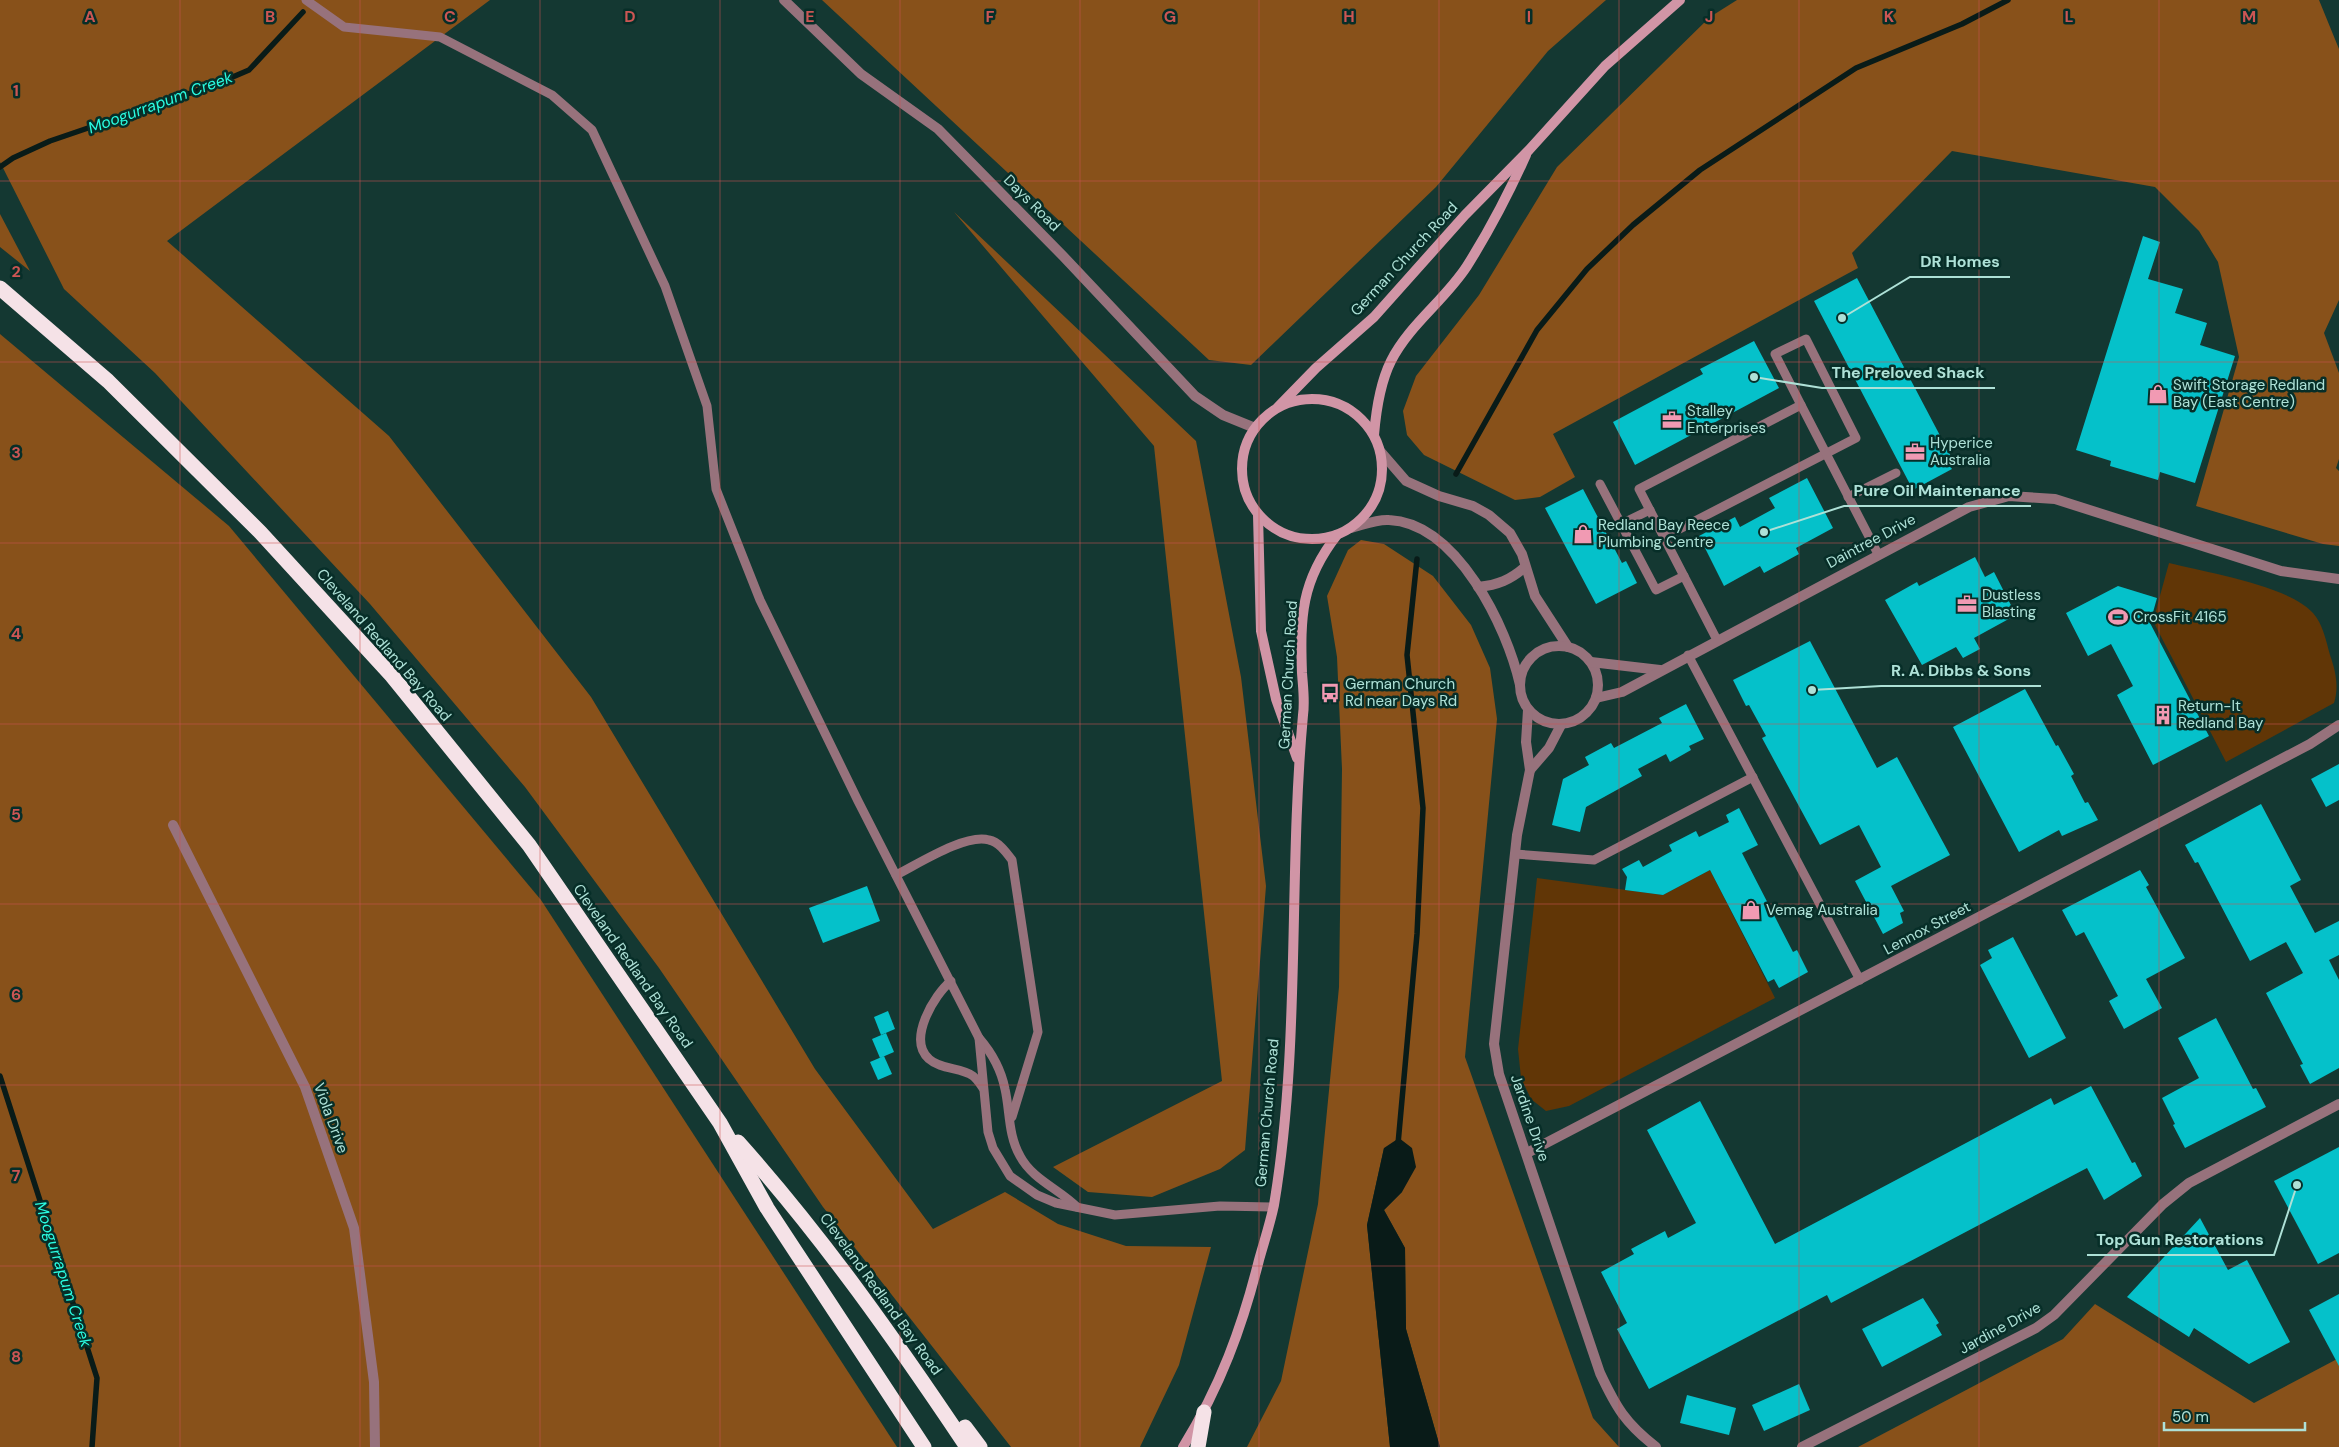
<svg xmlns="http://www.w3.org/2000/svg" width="2339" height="1447" font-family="'DM Sans',sans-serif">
<rect width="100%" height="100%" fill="#143832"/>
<!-- green -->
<g fill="#613606">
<path d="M 2169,563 C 2205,572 2290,586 2313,613 C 2323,624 2326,641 2330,655 C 2336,672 2339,687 2334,703 L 2226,762 L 2153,621 Z"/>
<polygon points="1710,870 1775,998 1569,1106 1546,1111 1531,1099 1521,1078 1518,1049 1537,878 1663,895"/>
</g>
<!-- forest -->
<g fill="#88511a">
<polygon points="0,0 490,0 167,241 389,436 591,697 815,1069 933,1229 1005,1192 1058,1224 1126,1246 1211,1247 1179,1365 1140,1447 1011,1447 823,1207 659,968 525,787 370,604 155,373 64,289 0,162"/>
<polygon points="822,0 1606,0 1548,51 1436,187 1251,365 1209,360"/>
<polygon points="1737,0 2319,0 2339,49 2339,300 2324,333 2339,373 2339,459 2336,468 2339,471 2339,546 2323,544 2196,506 2239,357 2218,262 2199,231 2155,187 1952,151 1852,253 1858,268 1553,434 1575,477 1540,497 1515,500 1424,455 1407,435 1403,411 1416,376 1479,295 1557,167 1710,17"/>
<polygon points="954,212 1196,441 1241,677 1266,886 1245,1150 1220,1169 1152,1197 1088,1192 1053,1167 1222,1081 1154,446"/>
<polygon points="0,214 30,271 0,247"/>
<polygon points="0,334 229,526 541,900 897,1447 0,1447"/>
<polygon points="1361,540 1384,544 1433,576 1471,625 1490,668 1497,719 1465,1057 1593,1418 1619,1447 1440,1447 1406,1329 1405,1248 1384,1210 1402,1192 1384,1148 1367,1225 1390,1447 1247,1447 1281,1381 1318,1204 1339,987 1342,769 1337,657 1327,596 1348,550"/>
<polygon points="2095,1304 2254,1403 2339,1358 2339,1447 1858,1447 2063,1339"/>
</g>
<!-- water -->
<polygon fill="#091b18" points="1399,1138 1412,1148 1416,1167 1402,1192 1384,1210 1405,1248 1406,1329 1440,1447 1390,1447 1367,1225 1384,1148"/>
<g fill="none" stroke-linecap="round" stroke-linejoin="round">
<!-- stream -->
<g stroke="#091b18" stroke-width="5.5">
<polyline points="0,167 13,158 50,141 214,85 249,70 303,12"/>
<polyline points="1456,474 1537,330 1587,269 1633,225 1700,170 1856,68 1962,24 2008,0"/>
<polyline points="0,1076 97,1378 92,1447"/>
<polyline points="1398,1144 1417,934 1423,808 1407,655 1417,559"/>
</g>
</g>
<!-- building -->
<g fill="#05c1ca">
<polygon points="2143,236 2160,242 2148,279 2183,289 2175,313 2207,323 2200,345 2235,356 2195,483 2160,472 2158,480 2110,466 2111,461 2076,450"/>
<polygon points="1857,278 1955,464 1950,466 1952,469 1913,490 1814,301"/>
<polygon points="1754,341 1779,388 1635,465 1613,422 1703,374 1700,369"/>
<polygon points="1807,478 1833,528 1796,548 1799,554 1764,573 1760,566 1724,586 1699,536 1735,517 1740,527 1775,508 1769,498"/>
<polygon points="1583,489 1622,563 1626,561 1637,583 1596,604 1545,508"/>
<polygon points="1975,557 1985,577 1994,572 2016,615 1974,638 1980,649 1963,658 1956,647 1922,665 1885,600 1917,582 1919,586"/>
<polygon points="2118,586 2157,598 2150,623 2209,736 2153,765 2117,695 2133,686 2111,644 2088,656 2066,613"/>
<polygon points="1810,641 1877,768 1897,757 1950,855 1891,886 1904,911 1900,913 1903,923 1883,934 1855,881 1881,867 1859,825 1820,845 1762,738 1766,736 1749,705 1746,706 1733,680"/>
<polygon points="2025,689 2056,746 2058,745 2074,774 2071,776 2085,803 2088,802 2098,820 2062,836 2059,830 2019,852 1953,727"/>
<polygon points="1686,704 1704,739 1689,746 1691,750 1670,762 1666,754 1638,769 1642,776 1586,807 1580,832 1552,825 1563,779 1589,765 1585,757 1611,743 1614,748 1662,723 1659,718"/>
<polygon points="2339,764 2339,800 2326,807 2311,779"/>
<polygon points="2261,804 2301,880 2290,886 2315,933 2339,921 2339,955 2329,960 2339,980 2339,1068 2310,1084 2300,1065 2303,1064 2266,993 2303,973 2286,942 2250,961 2198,862 2195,863 2185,845"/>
<polygon points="1739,808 1758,845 1742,853 1793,952 1797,950 1808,972 1779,988 1774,979 1768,982 1710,870 1663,895 1625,890 1627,877 1622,869 1639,860 1643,867 1672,851 1669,845 1696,831 1699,837 1729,822 1726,815"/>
<polygon points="2140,870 2149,885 2146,887 2185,958 2146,979 2162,1008 2124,1029 2109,1001 2118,996 2084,932 2076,936 2062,910"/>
<polygon points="867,886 880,921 823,943 809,908"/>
<polygon points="2013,937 2066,1038 2029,1058 1980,965 1992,958 1988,950"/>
<polygon points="888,1011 895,1029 881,1035 874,1017"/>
<polygon points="2216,1018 2253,1089 2256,1088 2266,1107 2185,1148 2173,1125 2175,1124 2162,1098 2199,1078 2178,1038"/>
<polygon points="886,1033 894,1052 880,1058 872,1039"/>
<polygon points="884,1056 892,1074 878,1080 870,1062"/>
<polygon points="2091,1086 2132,1163 2135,1162 2142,1176 2104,1200 2087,1168 1831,1303 1827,1295 1649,1389 1617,1329 1627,1323 1601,1272 1634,1254 1631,1249 1665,1231 1668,1238 1696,1223 1647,1130 1700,1101 1775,1244 2051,1098 2054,1105"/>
<polygon points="2339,1147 2339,1253 2318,1264 2274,1181"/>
<polygon points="2200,1218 2228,1270 2247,1260 2290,1342 2249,1364 2194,1328 2189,1337 2127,1297"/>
<polygon points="2339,1294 2339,1366 2309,1310"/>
<polygon points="1923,1298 1939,1323 1936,1325 1942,1335 1882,1367 1862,1329"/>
<polygon points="1799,1384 1810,1410 1764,1431 1752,1405"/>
<polygon points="1687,1395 1736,1408 1729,1435 1680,1423"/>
</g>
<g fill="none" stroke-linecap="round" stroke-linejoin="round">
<!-- lane -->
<g stroke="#97727c" stroke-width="9">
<path d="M 306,0 L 344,27 L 440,37 L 552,95 L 592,130 L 665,286 L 707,406 L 716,489 L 760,600 L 858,801 L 979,1038 C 992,1053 1001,1069 1005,1089 C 1010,1111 1008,1135 1020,1156 C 1032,1179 1059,1189 1077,1207"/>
<polyline points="1600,484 1656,590 1684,576"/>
<polyline points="1848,497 1896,473"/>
<polyline points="1621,524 1650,510"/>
<polyline points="1664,537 1856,438 1806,339 1775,354 1801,405"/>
<polyline points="1717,640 1639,489 1801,405 1878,554"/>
<polyline points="1688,655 1860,980"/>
<polyline points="1515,854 1594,860 1753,777"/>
<path d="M 896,875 C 918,864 966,833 989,840 C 999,842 1006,852 1012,860 L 1038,1032 L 1012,1117"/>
<path d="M 951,981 C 934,995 907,1040 929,1059 C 941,1070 961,1067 973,1076 C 977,1079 980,1084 983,1088"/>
<polyline points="979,1038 988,1132 993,1148 1010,1176 1037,1195 1056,1203 1115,1215 1220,1206 1273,1207"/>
</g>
<!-- street -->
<g stroke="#97727c" stroke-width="10">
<polyline points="784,0 861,74 938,129 1063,256 1195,396 1223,415 1255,428"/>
<polyline points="1380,451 1406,481 1439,496 1473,506 1489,515 1510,533 1522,554 1535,596 1568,647"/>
<path d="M 1351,528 C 1363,525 1377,519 1389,520 C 1457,523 1507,627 1520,685"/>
<path d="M 1478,587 C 1498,585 1510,580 1525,567"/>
<circle cx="1559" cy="685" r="39"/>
<polyline points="1591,662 1660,670"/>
<polyline points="1596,698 1622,692 1969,507 2009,496 2055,499 2281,571 2339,579"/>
<path d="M 1528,710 L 1526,742 L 1530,770 L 1517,835 L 1494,1044 L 1499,1074 L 1600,1373 C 1616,1407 1625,1423 1656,1447"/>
<polyline points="1530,770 1549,748 1561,725"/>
<polyline points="173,825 305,1087 354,1228 374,1382 375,1447"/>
<polyline points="1527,1153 2310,744 2339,725"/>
<polyline points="1802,1447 2036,1328 2054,1315 2163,1204 2189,1183 2339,1104"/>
</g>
<!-- secondary -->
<g stroke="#d195a6" stroke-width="10">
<circle cx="1312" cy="469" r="70"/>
<polyline points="1278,407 1316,368 1374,317 1465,215 1529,150 1605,66 1680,0"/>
<path d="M 1374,435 C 1376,411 1380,383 1391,361 C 1409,325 1445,300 1467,266 C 1489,231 1509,193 1526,155"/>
<polyline points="1258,515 1261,631 1276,699 1297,758"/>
<path d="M 1183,1447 C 1220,1387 1242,1328 1259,1260 C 1264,1242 1270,1224 1274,1205 C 1301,1044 1288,878 1303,715 C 1305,701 1303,687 1302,673 C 1300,617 1301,581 1337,535"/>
</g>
<!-- highway -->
<g stroke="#f5e2e7" stroke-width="15">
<polyline points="0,288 108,381 260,532 392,676 529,845 720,1123 767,1208 924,1447"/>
<path d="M 738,1142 C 823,1237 896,1341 967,1447"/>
<polyline points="965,1427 980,1447"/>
<polyline points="1198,1447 1204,1412"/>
</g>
</g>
<!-- grid -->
<path fill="none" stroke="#cc5654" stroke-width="1" stroke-opacity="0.55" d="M 180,0 L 180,1447M 360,0 L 360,1447M 540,0 L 540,1447M 720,0 L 720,1447M 900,0 L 900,1447M 1080,0 L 1080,1447M 1259,0 L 1259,1447M 1439,0 L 1439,1447M 1619,0 L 1619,1447M 1799,0 L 1799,1447M 1979,0 L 1979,1447M 2159,0 L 2159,1447M 0,181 L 2339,181M 0,362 L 2339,362M 0,543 L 2339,543M 0,724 L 2339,724M 0,904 L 2339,904M 0,1085 L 2339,1085M 0,1266 L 2339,1266"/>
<!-- icons -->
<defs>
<symbol id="shop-bare" viewBox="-9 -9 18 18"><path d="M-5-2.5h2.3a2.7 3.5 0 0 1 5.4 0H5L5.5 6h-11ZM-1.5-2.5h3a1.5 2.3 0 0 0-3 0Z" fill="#f19ab3" stroke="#072e28" stroke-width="2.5" paint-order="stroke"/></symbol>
<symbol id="office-bare" viewBox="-9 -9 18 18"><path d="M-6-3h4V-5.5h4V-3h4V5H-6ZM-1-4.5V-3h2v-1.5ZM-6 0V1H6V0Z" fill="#f19ab3" stroke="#072e28" stroke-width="2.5" paint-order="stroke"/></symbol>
<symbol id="stadium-bare" viewBox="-9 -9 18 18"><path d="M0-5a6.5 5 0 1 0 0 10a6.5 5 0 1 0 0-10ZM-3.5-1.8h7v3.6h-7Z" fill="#f19ab3" stroke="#072e28" stroke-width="2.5" paint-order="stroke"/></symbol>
<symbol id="bus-bare" viewBox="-9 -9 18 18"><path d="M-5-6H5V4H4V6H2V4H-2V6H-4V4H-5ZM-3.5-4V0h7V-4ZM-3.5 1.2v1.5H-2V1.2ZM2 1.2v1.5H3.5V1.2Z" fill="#f19ab3" stroke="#072e28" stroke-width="2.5" paint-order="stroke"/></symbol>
<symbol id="building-bare" viewBox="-9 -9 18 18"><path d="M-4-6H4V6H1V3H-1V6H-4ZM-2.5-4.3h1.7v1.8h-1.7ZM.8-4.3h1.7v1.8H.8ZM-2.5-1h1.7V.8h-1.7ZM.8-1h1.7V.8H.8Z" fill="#f19ab3" stroke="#072e28" stroke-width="2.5" paint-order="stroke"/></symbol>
</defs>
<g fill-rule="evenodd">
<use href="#shop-bare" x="2144" y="380" width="28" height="28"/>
<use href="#office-bare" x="1658" y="406" width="28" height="28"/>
<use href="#office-bare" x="1901" y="438" width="28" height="28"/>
<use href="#shop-bare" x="1569" y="520" width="28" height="28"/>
<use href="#office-bare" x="1953" y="590" width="28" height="28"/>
<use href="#stadium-bare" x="2104" y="603" width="28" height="28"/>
<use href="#bus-bare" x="1316" y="679" width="28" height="28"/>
<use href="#building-bare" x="2149" y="701" width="28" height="28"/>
<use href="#shop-bare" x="1737" y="896" width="28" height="28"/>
</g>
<g text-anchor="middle" stroke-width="5" stroke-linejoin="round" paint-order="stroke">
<!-- street labels -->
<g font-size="15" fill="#aee1d7" stroke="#072e28">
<text transform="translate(1032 203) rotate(45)" y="5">Days Road</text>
<text transform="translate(1404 259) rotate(-47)" y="5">German Church Road</text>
<text transform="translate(1871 541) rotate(-28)" y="5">Daintree Drive</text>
<text transform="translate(384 645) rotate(49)" y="5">Cleveland Redland Bay Road</text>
<text transform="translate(1288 675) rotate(-87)" y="5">German Church Road</text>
<text transform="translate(1927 928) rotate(-28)" y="5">Lennox Street</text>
<text transform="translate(633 966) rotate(55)" y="5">Cleveland Redland Bay Road</text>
<text transform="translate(1267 1113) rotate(-85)" y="5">German Church Road</text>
<text transform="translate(331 1118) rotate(70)" y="5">Viola Drive</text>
<text transform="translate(1530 1118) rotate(71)" y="5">Jardine Drive</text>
<text transform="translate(881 1294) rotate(54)" y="5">Cleveland Redland Bay Road</text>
<text transform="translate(2000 1328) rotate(-29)" y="5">Jardine Drive</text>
</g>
<!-- poi labels -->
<g font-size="15" fill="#aee1d7" stroke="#072e28" text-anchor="start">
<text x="2173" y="390">Swift Storage Redland<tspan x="2173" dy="17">Bay (East Centre)</tspan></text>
<text x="1687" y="416">Stalley<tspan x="1687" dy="17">Enterprises</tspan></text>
<text x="1930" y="448">Hyperice<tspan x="1930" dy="17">Australia</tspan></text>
<text x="1598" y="530">Redland Bay Reece<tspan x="1598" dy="17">Plumbing Centre</tspan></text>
<text x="1982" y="600">Dustless<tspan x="1982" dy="17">Blasting</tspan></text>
<text x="2133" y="622">CrossFit 4165</text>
<text x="1345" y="689">German Church<tspan x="1345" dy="17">Rd near Days Rd</tspan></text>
<text x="2178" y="711">Return-It<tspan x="2178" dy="17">Redland Bay</tspan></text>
<text x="1766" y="915">Vemag Australia</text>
</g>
<!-- water labels -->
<g font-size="16" font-style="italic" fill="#2afce1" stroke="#072e28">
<text transform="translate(160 102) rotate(-20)" y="6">Moogurrapum Creek</text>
<text transform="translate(64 1274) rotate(72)" y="6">Moogurrapum Creek</text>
</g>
</g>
<g font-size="16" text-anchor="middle" font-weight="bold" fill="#cc5654" stroke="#072e28" stroke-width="5" stroke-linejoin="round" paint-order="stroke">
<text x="90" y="22">A</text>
<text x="270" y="22">B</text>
<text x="450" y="22">C</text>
<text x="630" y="22">D</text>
<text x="810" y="22">E</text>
<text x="990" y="22">F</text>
<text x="1170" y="22">G</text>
<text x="1349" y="22">H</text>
<text x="1529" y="22">I</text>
<text x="1709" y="22">J</text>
<text x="1889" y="22">K</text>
<text x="2069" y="22">L</text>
<text x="2249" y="22">M</text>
<text x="16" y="96">1</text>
<text x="16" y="277">2</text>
<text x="16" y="458">3</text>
<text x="16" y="639">4</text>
<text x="16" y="820">5</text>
<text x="16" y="1000">6</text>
<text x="16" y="1181">7</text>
<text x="16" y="1362">8</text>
</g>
<!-- callouts -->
<path fill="none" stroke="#aee1d7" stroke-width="2" d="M1842 318L1910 277H2010M1754 377L1822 388H1995M1764 532L1844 506H2031M1812 690L1881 686H2041M2297 1185L2274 1255H2087"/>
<g fill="#aee1d7" stroke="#072e28" stroke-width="2">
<circle cx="1842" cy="318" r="5"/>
<circle cx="1754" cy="377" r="5"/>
<circle cx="1764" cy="532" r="5"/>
<circle cx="1812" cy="690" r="5"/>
<circle cx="2297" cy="1185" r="5"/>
</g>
<g font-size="16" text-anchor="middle" font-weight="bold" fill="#aee1d7" stroke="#072e28" stroke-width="5" stroke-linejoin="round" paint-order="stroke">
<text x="1960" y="267">DR Homes</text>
<text x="1908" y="378">The Preloved Shack</text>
<text x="1937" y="496">Pure Oil Maintenance</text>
<text x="1961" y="676">R. A. Dibbs &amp; Sons</text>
<text x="2180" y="1245">Top Gun Restorations</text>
</g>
<!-- scale -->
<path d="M2164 1422v8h141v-8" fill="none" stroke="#aee1d7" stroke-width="2.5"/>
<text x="2172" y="1422" font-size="15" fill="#aee1d7" stroke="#072e28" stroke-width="4" paint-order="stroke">50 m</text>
</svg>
